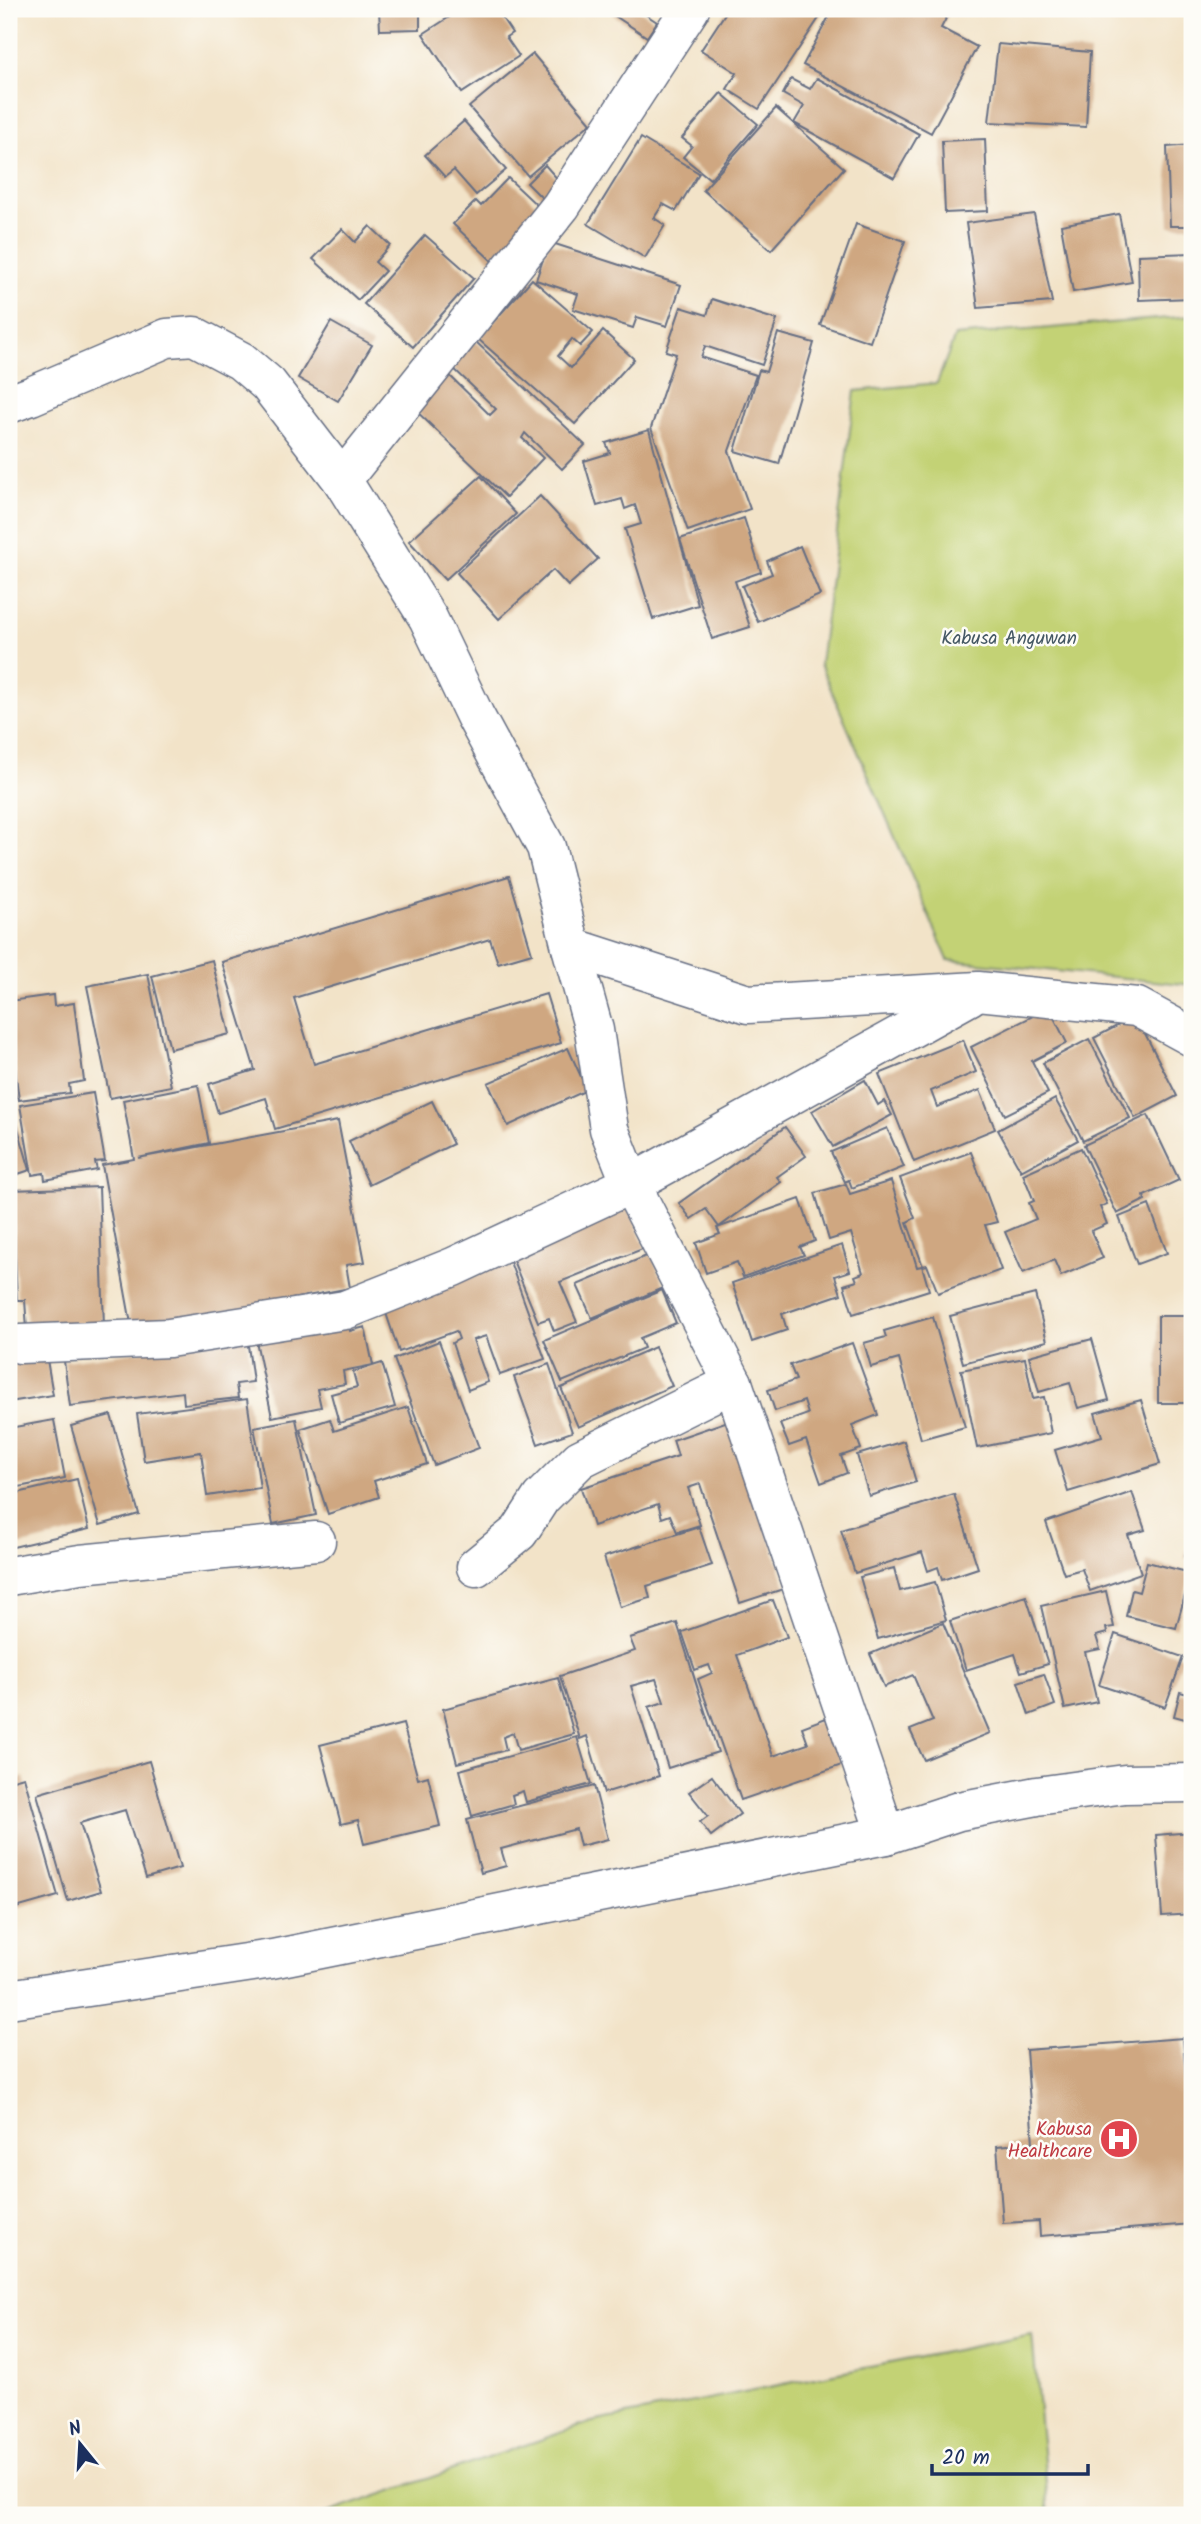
<svg xmlns="http://www.w3.org/2000/svg" width="1201" height="2524" font-family="Kalam,sans-serif">
<rect width="100%" height="100%" fill="#fdfcf7"/>
<filter id="ink" filterUnits="userSpaceOnUse"><feTurbulence type="fractalNoise" baseFrequency=".0143" numOctaves="2"/><feDisplacementMap in="SourceGraphic" scale="14" xChannelSelector="R" yChannelSelector="G"/><feConvolveMatrix kernelMatrix="1 2 1 2 8 2 1 2 1" color-interpolation-filters="sRGB"/></filter>
<filter id="wash" filterUnits="userSpaceOnUse"><feTurbulence type="fractalNoise" baseFrequency=".00686" numOctaves="4" result="noise"/><feDisplacementMap in="SourceGraphic" scale="28" xChannelSelector="R" yChannelSelector="G"/><feGaussianBlur stdDeviation="1.57" result="paint"/><feColorMatrix in="noise" values="0 0 0 0 0 0 0 0 0 0 0 0 0 0 0 0 0 1.4 0 .05"/><feComposite in="paint" operator="in"/></filter>
<g filter="url(#wash)">
<rect width="100%" height="100%" fill="#f2e3c8"/>
<!-- green -->
<g fill="#c3d274" stroke="#6f8069" stroke-width="2">
<polygon points="1192,316 1192,985 948,960 820,664 855,391 937,383 955,336"/>
<polygon points="1032,2335 1049,2515 322,2515 592,2422"/>
</g>
<g id="blocks">
<!-- building -->
<g fill="#cfa781">
<polygon points="379,9 420,9 420,29 380,30"/>
<polygon points="462,9 496,9 512,33 506,37 519,56 462,93 423,34"/>
<polygon points="616,9 637,9 657,22 647,37 612,14"/>
<polygon points="728,9 825,9 759,109 727,89 737,73 701,50"/>
<polygon points="833,9 951,9 941,28 977,47 931,133 803,65"/>
<polygon points="998,44 1090,52 1086,127 989,122"/>
<polygon points="533,54 591,123 528,176 469,107"/>
<polygon points="817,78 919,134 894,178 794,123 804,106 783,94 791,79 810,89"/>
<polygon points="721,93 758,124 710,179 683,157 692,146 682,138"/>
<polygon points="776,108 844,168 771,250 703,190"/>
<polygon points="464,121 506,170 476,195 454,170 445,177 425,155"/>
<polygon points="641,138 699,173 676,211 663,204 654,218 665,225 645,258 588,224"/>
<polygon points="985,139 988,211 945,213 942,141"/>
<polygon points="1192,145 1192,226 1170,226 1167,147"/>
<polygon points="545,165 560,182 543,199 527,183"/>
<polygon points="508,178 542,210 493,262 453,224 476,201 481,206"/>
<polygon points="1034,214 1052,302 978,308 966,223"/>
<polygon points="1119,214 1132,282 1073,292 1061,225"/>
<polygon points="856,224 905,241 870,342 820,325"/>
<polygon points="370,226 390,245 375,262 385,271 358,300 313,259 342,229 355,242"/>
<polygon points="425,235 474,278 413,347 364,304"/>
<polygon points="549,242 681,285 667,326 637,317 633,328 573,309 578,294 536,280"/>
<polygon points="1192,253 1192,298 1139,300 1138,255"/>
<polygon points="532,279 593,332 580,346 572,339 558,356 571,368 603,331 634,359 575,424 478,339"/>
<polygon points="712,299 777,320 762,365 705,346 701,357 756,375 729,451 750,509 688,531 651,428 676,354 666,351 681,307 707,315"/>
<polygon points="331,322 372,345 338,401 298,378"/>
<polygon points="778,333 814,343 779,464 735,451 759,370 766,372"/>
<polygon points="475,341 585,445 562,469 525,433 522,438 543,458 506,497 411,406 445,371 490,415 496,409 451,366"/>
<polygon points="649,430 698,605 653,619 625,529 641,524 635,505 625,509 622,499 597,506 584,461 610,453 606,443"/>
<polygon points="481,476 516,514 445,580 409,541"/>
<polygon points="540,496 598,559 568,586 553,570 499,619 457,573"/>
<polygon points="744,518 761,572 735,581 750,627 712,639 680,539"/>
<polygon points="800,546 820,595 758,622 742,586 772,574 767,561"/>
<polygon points="509,876 532,953 498,963 490,939 294,998 314,1064 546,994 561,1043 275,1129 266,1098 218,1113 209,1084 255,1070 222,962"/>
<polygon points="212,960 230,1034 170,1049 152,976"/>
<polygon points="148,974 171,1086 110,1098 87,986"/>
<polygon points="53,995 54,1006 74,1003 84,1081 69,1084 70,1093 19,1100 9,1021 9,1001"/>
<polygon points="1049,1008 1067,1043 1032,1061 1048,1093 1005,1115 971,1047"/>
<polygon points="1136,1016 1177,1096 1135,1118 1094,1038"/>
<polygon points="1089,1039 1130,1118 1083,1141 1043,1063"/>
<polygon points="963,1040 976,1072 931,1091 937,1107 980,1090 995,1129 914,1162 879,1074"/>
<polygon points="568,1048 587,1090 508,1126 488,1083"/>
<polygon points="9,1055 16,1099 9,1100"/>
<polygon points="865,1080 878,1105 884,1101 892,1115 833,1147 812,1111"/>
<polygon points="198,1085 209,1143 138,1158 338,1121 365,1262 346,1265 350,1288 132,1329 102,1165 134,1159 123,1100"/>
<polygon points="93,1093 105,1161 95,1162 97,1170 45,1180 44,1173 32,1175 20,1105"/>
<polygon points="1055,1099 1078,1140 1021,1171 998,1130"/>
<polygon points="432,1101 453,1144 369,1185 349,1141"/>
<polygon points="11,1104 30,1170 9,1177 9,1105"/>
<polygon points="1148,1115 1179,1180 1144,1196 1145,1200 1117,1214 1084,1145"/>
<polygon points="785,1127 806,1156 777,1177 781,1182 719,1227 706,1209 691,1219 679,1203"/>
<polygon points="887,1128 904,1167 852,1188 849,1180 845,1182 831,1152"/>
<polygon points="1081,1148 1107,1204 1100,1207 1107,1224 1091,1231 1103,1258 1061,1276 1054,1260 1023,1273 1005,1232 1036,1219 1029,1203 1034,1201 1023,1174"/>
<polygon points="971,1152 997,1222 985,1225 1001,1270 938,1293 927,1265 923,1266 907,1222 915,1218 900,1178"/>
<polygon points="891,1181 917,1267 922,1266 929,1290 853,1314 844,1285 857,1281 855,1276 863,1273 851,1233 829,1240 815,1193 846,1184 850,1194"/>
<polygon points="99,1187 104,1326 27,1329 25,1300 17,1300 12,1190"/>
<polygon points="800,1199 815,1241 800,1247 804,1255 743,1277 737,1262 706,1273 696,1243 720,1234 717,1228"/>
<polygon points="627,1201 645,1248 560,1282 577,1322 554,1331 549,1318 538,1322 512,1258"/>
<polygon points="1149,1205 1167,1253 1137,1264 1119,1217"/>
<polygon points="842,1245 850,1271 835,1276 841,1294 782,1314 787,1330 752,1342 732,1283"/>
<polygon points="651,1254 665,1287 592,1318 577,1285"/>
<polygon points="509,1259 545,1359 500,1375 486,1336 473,1340 488,1382 468,1390 452,1343 459,1339 456,1331 399,1352 385,1310"/>
<polygon points="9,1271 11,1271 13,1318 9,1318"/>
<polygon points="662,1290 676,1323 640,1338 644,1348 562,1382 544,1340"/>
<polygon points="1035,1294 1047,1341 963,1363 950,1316"/>
<polygon points="347,1316 350,1331 365,1327 373,1365 343,1371 345,1384 317,1389 321,1407 272,1417 255,1336"/>
<rect x="1158" y="1316" width="34" height="87"/>
<polygon points="933,1317 965,1427 921,1439 899,1359 871,1367 864,1343 886,1337 884,1331"/>
<polygon points="247,1338 253,1382 236,1384 238,1398 184,1404 183,1392 70,1406 64,1361"/>
<polygon points="1092,1339 1109,1400 1078,1408 1070,1383 1039,1392 1029,1356"/>
<polygon points="439,1341 479,1448 434,1465 394,1359"/>
<polygon points="852,1343 878,1415 852,1425 861,1449 841,1456 847,1473 821,1483 806,1440 789,1446 780,1424 808,1414 804,1401 775,1411 768,1390 796,1380 790,1365"/>
<polygon points="655,1347 672,1386 578,1427 561,1388"/>
<polygon points="46,1354 53,1395 9,1402 9,1360"/>
<polygon points="1025,1358 1033,1399 1044,1397 1051,1433 977,1448 961,1370"/>
<polygon points="382,1363 395,1407 339,1423 331,1394 357,1387 353,1372"/>
<polygon points="549,1364 572,1432 538,1444 514,1377"/>
<polygon points="247,1399 260,1488 207,1496 201,1452 144,1461 137,1414"/>
<polygon points="1141,1400 1160,1464 1068,1492 1055,1450 1102,1436 1095,1413"/>
<polygon points="408,1407 427,1464 374,1481 379,1497 328,1514 300,1429 330,1419 334,1431"/>
<polygon points="111,1415 139,1514 100,1525 71,1426"/>
<polygon points="296,1419 316,1515 273,1524 254,1427"/>
<polygon points="54,1420 65,1478 13,1488 9,1467 9,1428"/>
<polygon points="731,1420 786,1588 740,1603 700,1484 688,1488 700,1525 677,1532 670,1515 662,1518 658,1504 593,1526 581,1488 678,1456 673,1440"/>
<polygon points="904,1441 916,1482 869,1496 857,1455"/>
<polygon points="77,1479 89,1529 9,1548 9,1495"/>
<polygon points="1132,1492 1145,1530 1128,1535 1141,1573 1090,1591 1082,1569 1064,1574 1046,1522"/>
<polygon points="954,1494 978,1568 942,1580 938,1567 928,1571 922,1552 855,1573 841,1530"/>
<polygon points="699,1527 712,1565 647,1586 650,1598 620,1607 604,1557"/>
<polygon points="1191,1527 1192,1527 1192,1560 1185,1558"/>
<polygon points="1147,1562 1191,1573 1176,1628 1126,1616 1132,1590 1139,1592"/>
<polygon points="894,1568 900,1591 935,1582 946,1620 878,1639 860,1577"/>
<polygon points="1106,1591 1114,1627 1106,1628 1107,1633 1096,1636 1100,1649 1085,1652 1097,1702 1065,1709 1041,1606"/>
<polygon points="1026,1596 1048,1664 1021,1672 1015,1654 966,1670 950,1621"/>
<polygon points="773,1600 787,1637 737,1655 773,1756 808,1744 802,1727 826,1718 842,1765 741,1800 698,1679 712,1673 709,1665 695,1670 682,1632"/>
<polygon points="677,1623 718,1752 668,1768 649,1707 664,1702 656,1679 631,1686 659,1776 604,1793 587,1736 580,1739 560,1676 635,1651 630,1638"/>
<polygon points="943,1623 990,1733 924,1760 910,1730 933,1721 913,1675 884,1687 870,1654"/>
<polygon points="1115,1634 1183,1657 1165,1707 1099,1685"/>
<polygon points="1044,1674 1055,1705 1029,1715 1018,1682"/>
<polygon points="558,1678 574,1734 518,1750 513,1733 503,1737 506,1750 457,1763 443,1709"/>
<polygon points="1180,1692 1192,1695 1192,1721 1174,1716"/>
<polygon points="403,1724 418,1779 428,1776 440,1826 364,1844 358,1820 341,1824 320,1745"/>
<polygon points="577,1737 591,1784 526,1802 523,1791 512,1795 514,1804 472,1816 460,1770"/>
<polygon points="149,1761 180,1868 146,1878 125,1810 80,1823 101,1891 68,1901 37,1794"/>
<polygon points="712,1776 740,1814 711,1836 700,1822 708,1816 689,1792"/>
<polygon points="24,1777 58,1896 9,1910 9,1781"/>
<polygon points="594,1786 608,1839 580,1846 576,1829 501,1849 506,1866 481,1873 467,1820"/>
<polygon points="1192,1832 1192,1914 1162,1916 1156,1835"/>
<polygon points="1183,2038 1192,2163 1192,2224 1040,2236 1039,2221 1003,2223 997,2146 1033,2143 1026,2050"/>
</g>
</g>
</g>
<g filter="url(#ink)">
<use href="#blocks" fill-opacity="0" stroke="#666e83" stroke-width="2"/>
<g fill="none" stroke-linecap="round" stroke-linejoin="round">
<defs>
<g id="minor">
<polyline points="9,404 31,396 167,338 194,336 241,361 268,384 342,480 428,618 475,716 546,847 571,947 748,1004 978,991 1137,1007 1192,1037"/>
<polyline points="342,480 561,206 690,9"/>
<polyline points="571,947 594,1030 609,1129 631,1184 733,1383 886,1835"/>
<polyline points="20,1344 169,1338 345,1310 453,1267 631,1184 970,996"/>
<polyline points="476,1567 519,1532 541,1498 580,1459 733,1383"/>
<polyline points="9,1576 80,1564 316,1541"/>
<polyline points="9,1999 272,1959 886,1835 959,1811 1037,1796 1125,1784 1192,1783"/>
</g>
</defs>
<!-- minor casing -->
<use href="#minor" stroke="#666e83" stroke-width="41"/>
<!-- minor -->
<use href="#minor" stroke="#fff" stroke-width="38"/>
</g>
</g>
<!-- icons -->
<defs>
<symbol id="hospital-disc" viewBox="-11 -11 22 22"><circle r="9.5" fill="#e0444e" stroke="#fdfcf7"/><path d="M-5-5h3v3.5h4V-5h3V5h-3V1.5h-4V5h-3Z" fill="#fff"/></symbol>
</defs>
<g fill-rule="evenodd">
<use href="#hospital-disc" x="1097" y="2117" width="44" height="44"/>
</g>
<g text-anchor="middle" stroke-width="5" stroke-linejoin="round" paint-order="stroke">
<!-- park labels -->
<g font-size="19" fill="#455864" stroke="#fdfcf7">
<text x="1009" y="644">Kabusa Anguwan</text>
</g>
<!-- health labels -->
<g font-size="19" fill="#be3a42" stroke="#fdfcf7" text-anchor="end">
<text x="1092" y="2135">Kabusa<tspan x="1092" dy="22">Healthcare</tspan></text>
</g>
</g>
<!-- margin -->
<rect width="1201" height="2524" fill="none" stroke="#fdfcf7" stroke-width="35"/>
<!-- north arrow -->
<g transform="translate(80 2444) rotate(342)" stroke="#fdfcf7" stroke-width="5" paint-order="stroke">
<path d="M0-5L12 26L0 18L-12 26Z" fill="#1b2f5e"/>
<text y="-10" font-size="19" font-weight="bold" text-anchor="middle" fill="#1b2f5e">N</text>
</g>
<!-- scale -->
<path d="M932 2464v10h156v-10" fill="none" stroke="#1b2f5e" stroke-width="3.5"/>
<text x="942" y="2464" font-size="21" fill="#1b2f5e" stroke="#fdfcf7" stroke-width="5" paint-order="stroke">20 m</text>
</svg>
